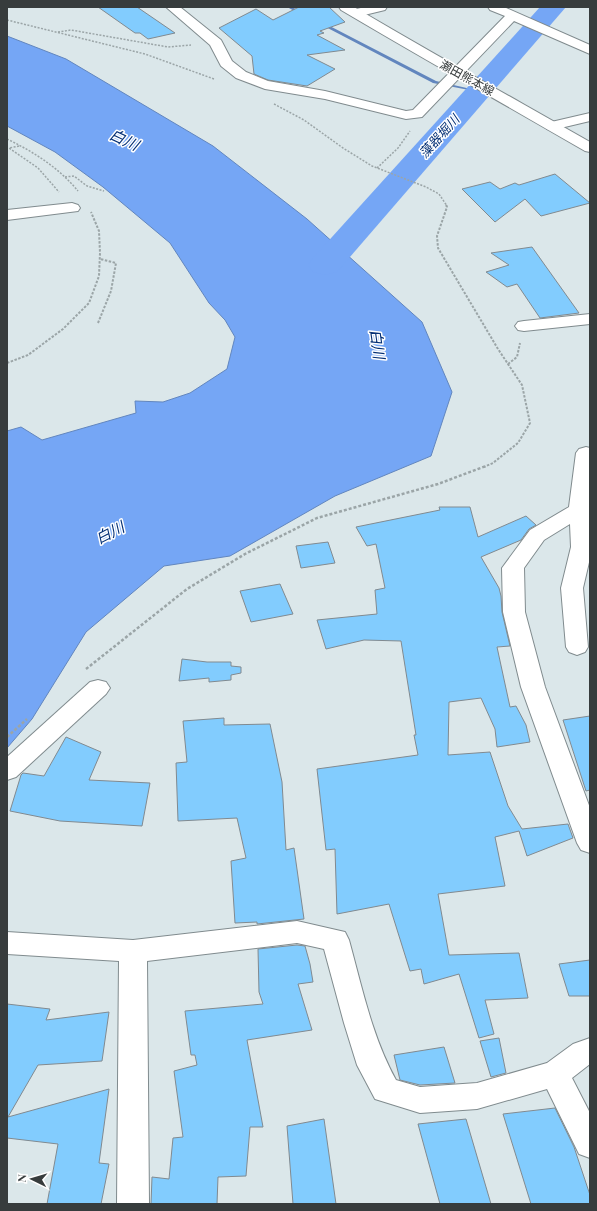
<svg xmlns="http://www.w3.org/2000/svg" width="597" height="1211" font-family="'Playfair Display','Noto Sans JP',serif">
<rect width="100%" height="100%" fill="#dbe7ea"/>
<!-- water -->
<polygon fill="#75a6f5" stroke="#6286be" points="7,36 66,59 213,146 307,219 422,322 452,392 431,456 335,496 230,556 164,566 86,632 32,719 7,748 7,431 21,427 42,440 136,413 135,401 163,402 190,393 227,369 235,337 225,320 209,303 170,243 103,187 55,152 7,126"/>
<g fill="none" stroke-linecap="round" stroke-linejoin="round">
<!-- stream -->
<g fill="#6286be" fill-rule="evenodd">
<polygon points="287,7 292,7 303,13 300,14"/>
<polygon points="320,22 322,22 436,81 471,89 469,90 433,83 320,24"/>
</g>
<!-- river -->
<polygon fill="#75a6f5" fill-rule="evenodd" points="540,7 566,7 337,272 325,275 313,272 308,265 313,258"/>
</g>
<!-- building -->
<g fill="#82ccfe" stroke="#818a90">
<polygon points="98,7 137,7 175,33 148,39 140,33 135,33"/>
<polygon points="299,7 329,7 345,22 320,31 324,33 317,35 345,50 307,55 335,69 307,86 268,80 254,74 252,56 219,28 256,9 273,20"/>
<polygon points="555,174 590,203 541,216 525,199 495,222 462,189 490,182 500,189 515,183 519,185"/>
<polygon points="532,247 579,313 540,318 517,284 507,287 486,272 509,265 491,253"/>
<polygon points="439,507 470,507 478,537 526,516 536,525 529,529 521,540 481,557 499,588 501,596 502,612 510,646 497,647 510,707 516,706 526,725 530,742 497,747 495,729 481,698 449,702 448,755 490,752 508,806 522,829 568,824 573,838 527,856 519,831 495,837 505,886 438,894 449,955 519,953 528,998 485,1000 494,1034 479,1038 459,974 424,984 421,969 410,971 389,904 337,914 335,849 326,850 317,769 418,755 414,735 416,735 401,641 364,640 326,649 317,620 377,614 375,590 385,588 376,544 367,546 356,527 440,510"/>
<polygon points="328,542 335,563 301,568 296,546"/>
<polygon points="280,584 293,614 251,622 240,591"/>
<polygon points="182,659 207,662 231,662 231,666 241,667 241,673 231,675 231,680 209,682 209,678 179,681"/>
<polygon points="590,716 590,790 586,791 563,720"/>
<polygon points="224,718 224,725 270,724 282,782 286,850 294,848 304,919 257,924 257,922 235,923 231,861 246,858 237,818 178,821 176,763 187,762 183,721"/>
<polygon points="66,737 101,752 89,780 150,783 142,826 60,821 10,811 21,775 23,773 44,776"/>
<polygon points="297,945 305,946 310,964 313,982 298,984 312,1030 247,1040 263,1127 250,1127 246,1176 218,1177 217,1204 151,1204 152,1177 169,1179 173,1138 183,1137 174,1071 197,1065 195,1055 191,1055 185,1011 263,1004 259,992 258,949"/>
<polygon points="590,960 590,996 569,996 559,964"/>
<polygon points="7,1004 50,1009 46,1020 109,1012 102,1061 38,1065 8,1117 109,1089 99,1163 109,1164 101,1204 47,1204 58,1144 7,1138"/>
<polygon points="499,1038 506,1073 491,1077 480,1041"/>
<polygon points="444,1047 455,1083 420,1085 400,1080 394,1055"/>
<polygon points="555,1108 574,1147 590,1195 590,1204 531,1204 503,1114"/>
<polygon points="324,1119 336,1204 293,1204 287,1126"/>
<polygon points="466,1119 491,1204 440,1204 418,1124"/>
</g>
<g fill="none" stroke-linecap="round" stroke-linejoin="round">
<defs>
<g id="minor">
<polygon points="166,7 180,7 221,40 232,61 246,72 268,81 325,91 406,111 413,110 505,16 490,10 488,7 504,7 590,45 590,54 514,21 422,117 406,119 325,99 265,89 236,78 221,66 210,45"/>
<polygon points="365,7 387,7 385,10 356,17 352,16 350,13 352,10"/>
<polygon points="590,113 590,121 552,130 547,129 545,126 547,123"/>
<polygon points="72,203 78,205 80,208 78,211 7,220 7,210"/>
<polygon points="590,314 590,324 524,331 518,330 515,326 518,322 524,321"/>
<polygon points="586,447 590,448 590,558 583,588 588,647 585,652 577,655 569,652 566,647 561,588 571,547 570,524 544,540 524,568 525,612 545,687 590,808 590,853 581,850 577,843 521,687 503,612 502,568 530,530 569,507 576,453 579,449"/>
<polygon points="98,680 106,682 110,688 106,694 16,777 7,780 7,757 90,682"/>
<path d="M 297,921 L 345,932 L 349,940 C 362,987 372,1037 396,1080 L 420,1087 L 477,1083 L 547,1063 L 573,1044 L 590,1038 L 590,1064 L 572,1078 L 590,1113 L 590,1158 L 579,1154 L 547,1089 L 477,1109 L 420,1113 L 375,1099 L 357,1065 L 344,1023 L 324,949 L 297,943 L 147,961 L 149,1204 L 117,1204 L 119,961 L 7,954 L 7,932 L 133,940 Z"/>
</g>
<path id="major" d="M 339,7 L 354,7 C 432,53 511,97 590,142 L 590,152 L 585,151 C 504,104 422,58 341,10 Z"/>
</defs>
<!-- minor casing -->
<use href="#minor" stroke="#808b8e" stroke-width="2"/>
<!-- major casing -->
<use href="#major" stroke="#808b8e" stroke-width="2"/>
<!-- path-far2 -->
<g stroke="#9ba5a7" stroke-width="1.5" stroke-dasharray="2 1.5" stroke-linecap="butt">
<polyline points="7,20 145,54 214,79"/>
<polyline points="58,32 71,30 168,47 191,45"/>
<polyline points="274,104 304,120 343,148 372,166 426,187 439,194 447,206"/>
<path d="M 7,139 C 34,152 59,168 78,191"/>
<polyline points="19,146 9,148 38,168 59,192"/>
<polyline points="377,168 398,148 410,131"/>
<polyline points="65,177 74,176 87,186 104,191"/>
</g>
<!-- path-far1 -->
<g stroke="#9ba5a7" stroke-width="2" stroke-dasharray="2.5 1.5" stroke-linecap="butt">
<polyline points="446,205 447,207 437,236 438,248 498,349 522,385 530,423 518,443 493,463 484,467"/>
<polyline points="98,323 111,291 116,263 100,259"/>
<polyline points="7,363 28,355 63,329 89,303 99,276 100,253 99,231 91,212"/>
<polyline points="508,364 517,357 520,343"/>
</g>
<!-- path -->
<g stroke="#9ba5a7" stroke-width="2.5" stroke-dasharray="3 2" stroke-linecap="butt">
<polyline points="86,669 187,589 245,554 317,518 438,484 486,466"/>
<polyline points="7,737 27,719"/>
</g>
<!-- minor -->
<use href="#minor" fill="#fff" fill-rule="evenodd"/>
<!-- major -->
<use href="#major" fill="#fff" fill-rule="evenodd"/>
</g>
<g text-anchor="middle" stroke-width="3" stroke-linejoin="round" paint-order="stroke">
<!-- far-street labels -->
<g font-size="12" fill="#373c3d" stroke="#fff">
<text transform="translate(467 78) rotate(29)" y="4">瀬田熊本線</text>
</g>
<!-- far-water labels -->
<g font-size="13" font-style="italic" fill="#053075" stroke="#fff">
<text transform="translate(439 136) rotate(-48)" y="5">藻器堀川</text>
</g>
<!-- water labels -->
<g font-size="15" font-style="italic" fill="#053075" stroke="#fff">
<text transform="translate(124 140) rotate(25)" y="5">白川</text>
<text transform="translate(377 344) rotate(82)" y="5">白川</text>
<text transform="translate(110 533) rotate(-27)" y="5">白川</text>
</g>
</g>
<!-- border -->
<rect width="597" height="1211" fill="none" stroke="#373c3d" stroke-width="16"/>
<!-- north arrow -->
<g transform="translate(32 1179) rotate(275)" stroke="#ffffff" stroke-width="3" paint-order="stroke">
<path d="M0-3L7 15L0 10L-7 15Z" fill="#373c3d"/>
<text y="-6" font-size="11" font-weight="bold" text-anchor="middle" fill="#373c3d">N</text>
</g>
</svg>
